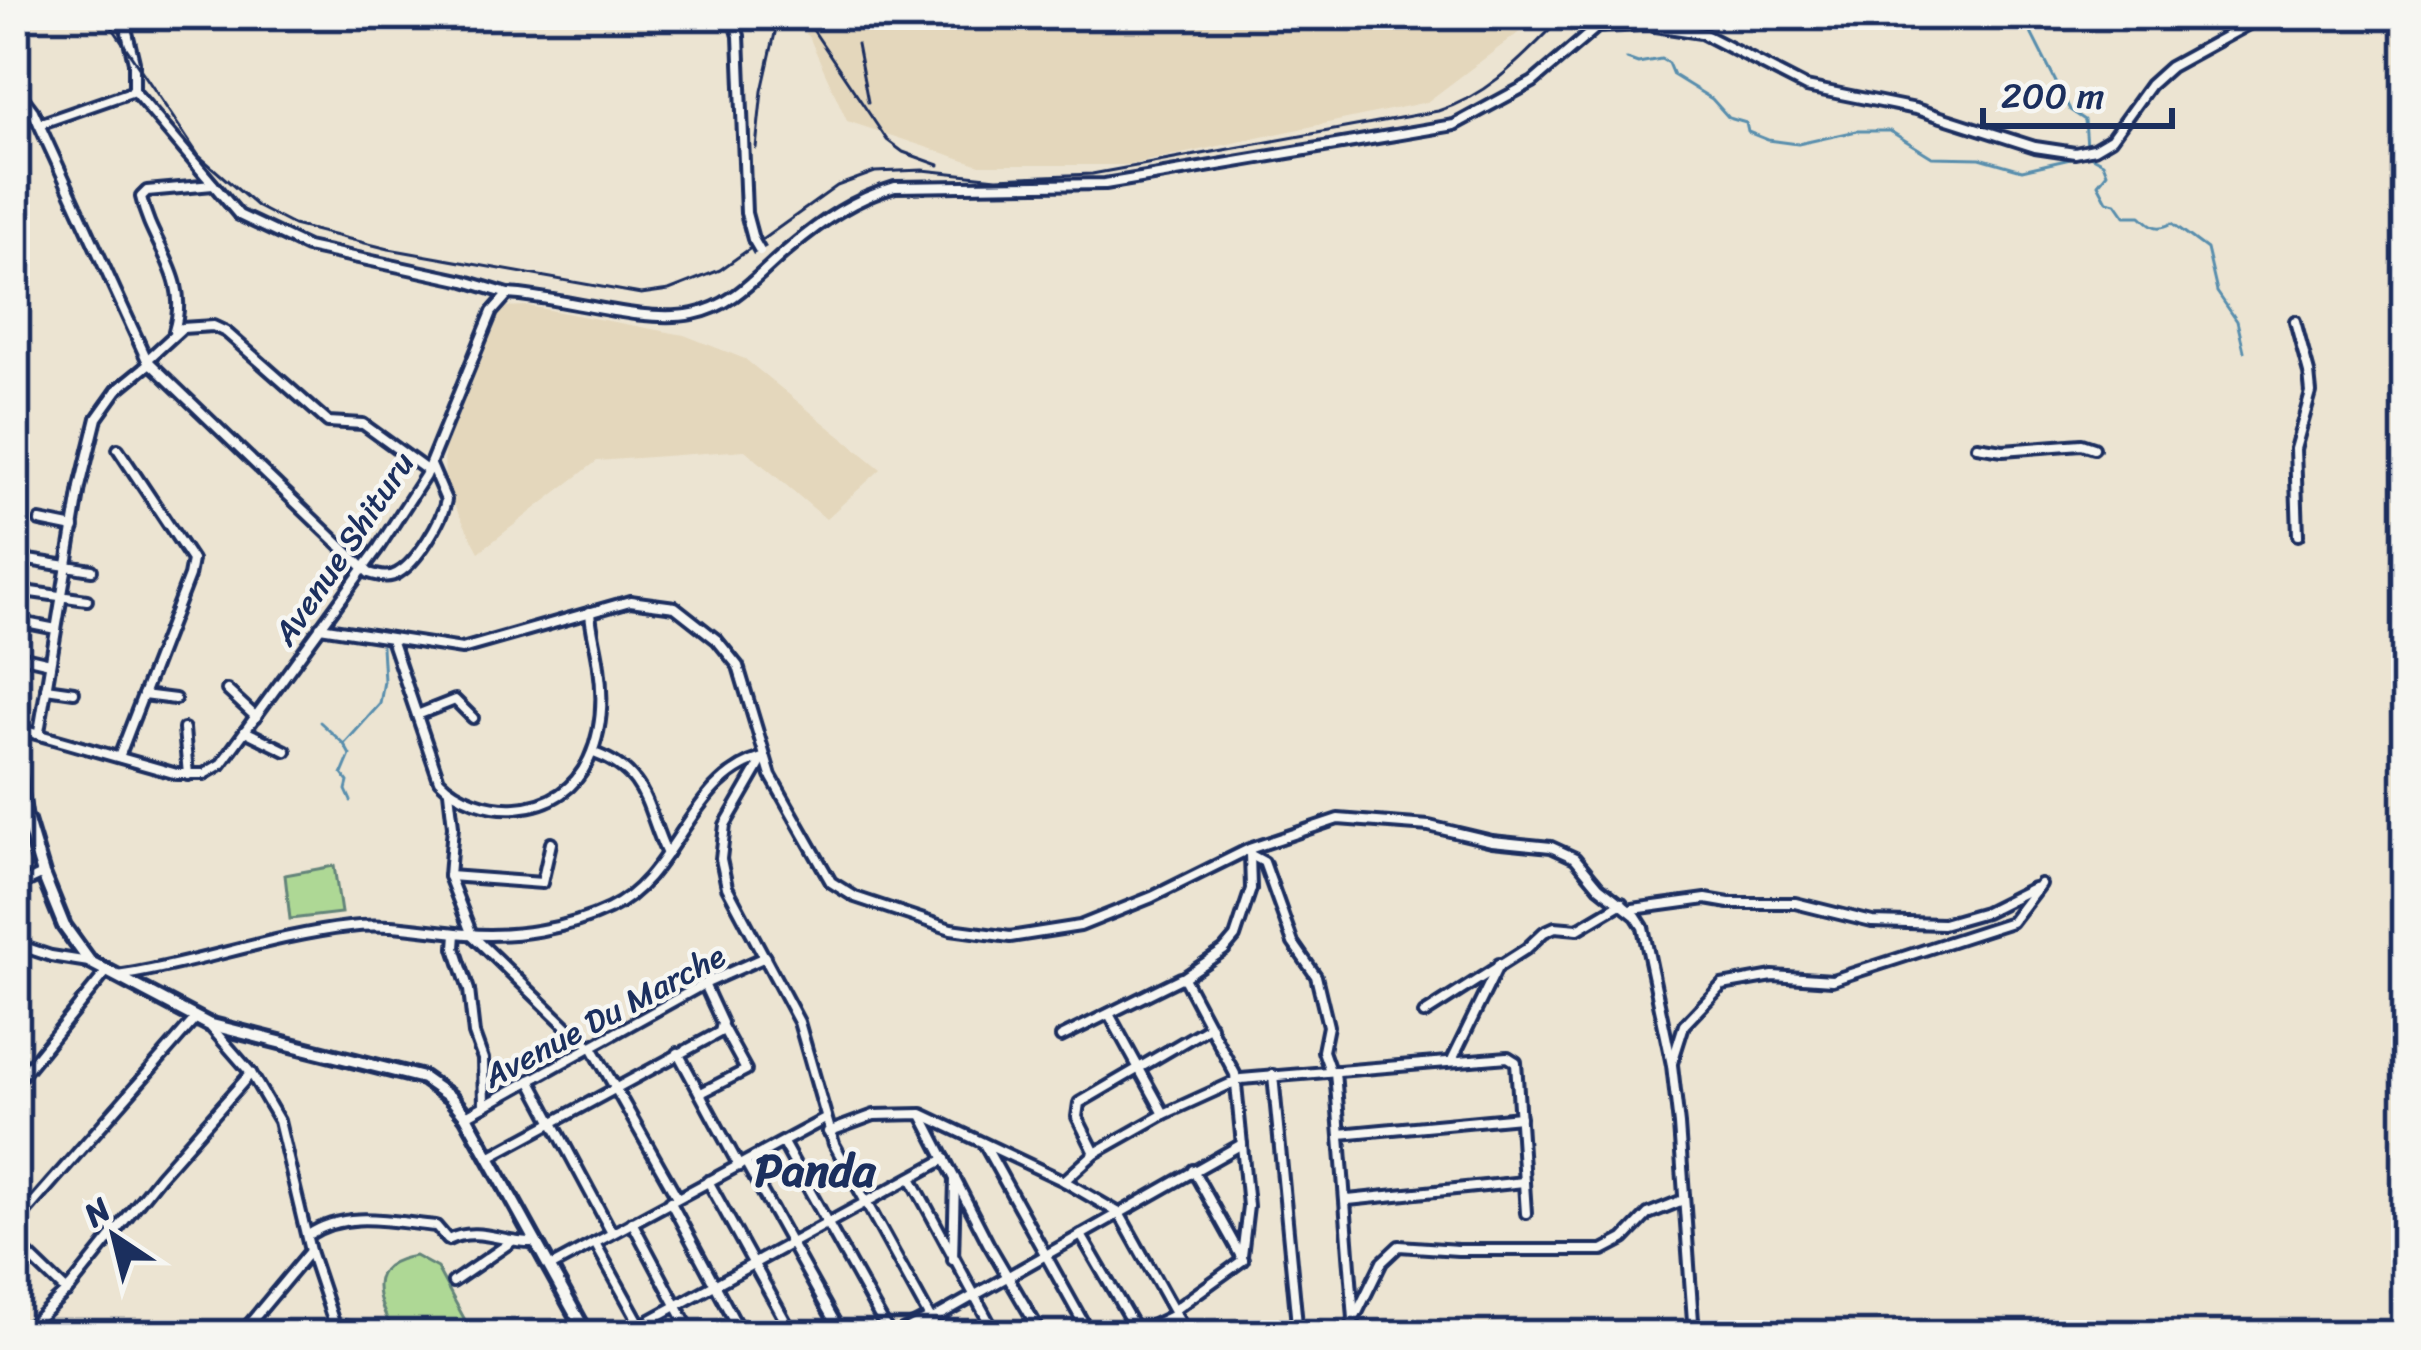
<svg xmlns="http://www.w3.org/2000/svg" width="2421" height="1350" font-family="Sriracha,sans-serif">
<rect width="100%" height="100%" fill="#ece4d2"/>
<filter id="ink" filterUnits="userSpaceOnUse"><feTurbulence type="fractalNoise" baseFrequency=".00833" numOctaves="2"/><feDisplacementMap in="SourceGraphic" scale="24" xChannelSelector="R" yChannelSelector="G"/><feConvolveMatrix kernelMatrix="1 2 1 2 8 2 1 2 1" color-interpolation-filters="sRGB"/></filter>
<g filter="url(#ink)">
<!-- built -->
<g fill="#e4d7bc">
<polygon points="791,15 1542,15 1427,102 1129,165 980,165 847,121 810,39"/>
<polygon points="528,306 684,335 745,359 881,469 826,519 745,450 597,461 479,552 445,488 444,446 500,307"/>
</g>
<!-- green -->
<g fill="#aed895" stroke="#64847a" stroke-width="3">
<polygon points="334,866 341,913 290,919 285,875"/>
<path d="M 415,1256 L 437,1268 L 473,1335 L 395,1335 C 377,1300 361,1264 415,1256 Z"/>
</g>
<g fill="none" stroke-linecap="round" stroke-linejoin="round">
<!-- stream -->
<g stroke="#598ead" stroke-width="3">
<polyline points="2022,15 2070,110 2085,120 2087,147"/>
<path d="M 1627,59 L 1638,63 L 1661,59 L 1668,63 L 1673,75 L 1712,99 L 1729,118 L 1746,123 L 1748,132 L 1768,140 L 1798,144 L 1857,131 L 1890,131 L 1932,157 L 1980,158 L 2022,170 L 2088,155 L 2103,163 L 2107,173 L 2098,184 L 2107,201 L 2116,203 L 2125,216 L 2141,216 C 2152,227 2158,231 2172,223 L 2207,249 L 2217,292 L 2237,321 L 2244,351"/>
<polyline points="320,722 344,744"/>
<polyline points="351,801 346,790 348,782 342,774 350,755 344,744 380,704 384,681 382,646"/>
</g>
<defs>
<g id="street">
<polyline points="733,15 739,36 746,213 753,239"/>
<polyline points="1599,27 1648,25 1701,33 1806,87 1916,109 2035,147 2075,153 2094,149 2111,139 2150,85 2170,67 2265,15"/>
<path d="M 15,87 L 33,111 L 147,360 L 369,573 C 379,576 389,579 398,573 C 417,562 442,521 446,500 L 431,465"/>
<polyline points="134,91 239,215 307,247 465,281 508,294"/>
<polyline points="39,124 134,91 134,62 123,15"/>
<polyline points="2295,321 2309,373 2311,393 2295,449 2298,535"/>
<path d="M 174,331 C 191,276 152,248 141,197 L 147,191 L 213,185"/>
<polyline points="147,360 182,328 213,326 226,332 328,422 363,424 428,471"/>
<polyline points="1977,446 2003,450 2082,444 2094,448"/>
<polyline points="118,449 192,560 189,576 119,757"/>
<polyline points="40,521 74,528"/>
<polyline points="22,559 92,570"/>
<polyline points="31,592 87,600"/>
<polyline points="26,623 56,629"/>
<polyline points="320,627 462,649 630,601 675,607 717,640 738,666 771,776 831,882 855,897 951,929 1010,937 1080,926 1152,897 1249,849 1338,819 1429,826 1492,841 1551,847 1575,858 1599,887 1636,916 1643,927 1672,1065 1679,1125 1694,1335"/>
<path d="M 392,642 L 439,780 C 457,799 490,810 516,808 C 591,803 608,730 599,667 C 597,648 591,631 590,612"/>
<polyline points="24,657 50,663"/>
<polyline points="46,688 74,692"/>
<polyline points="227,690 256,717"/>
<polyline points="143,695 175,699"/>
<polyline points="417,715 455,700 473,718"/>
<path d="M 15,728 L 177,774 L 204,774 L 221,764 L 379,547 L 425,476 L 492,312 L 508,294 C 563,297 641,324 693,314 C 735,306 759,273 791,247 C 823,220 854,199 895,187 L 1105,184 L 1454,125 L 1533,82 L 1611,15"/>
<polyline points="184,729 188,775"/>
<polyline points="245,731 286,751"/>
<polyline points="39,732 80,487 97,418 117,390 150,363"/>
<polyline points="15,742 27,819"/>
<path d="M 594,753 C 649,773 645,807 667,854"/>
<polyline points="763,759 725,825 721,859 727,887 799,1022 834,1144 931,1320 1242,1144"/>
<polyline points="449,791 453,826 449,876 472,935 567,1027 592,1047 677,1197"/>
<polyline points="1251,855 1264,862 1293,943 1316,976 1328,1026 1323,1051 1330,1071"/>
<polyline points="449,876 542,883 551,843"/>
<polyline points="15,887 43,874"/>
<polyline points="1633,909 1706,899 1729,903 1795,903 1872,922 1943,924 1985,912 2033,888"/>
<polyline points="456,933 455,948 469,990 474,1034 483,1059 484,1106"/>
<polyline points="15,944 51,956 89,962"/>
<path d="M 117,976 C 195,965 269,936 349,927 C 388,922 428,931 467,934 C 514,938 567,929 609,909 C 677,877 688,779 762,758"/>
<polyline points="1183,978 1224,950 1235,937 1251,889 1250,853"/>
<polyline points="1109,1014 1164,1114"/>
<polyline points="1424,1014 1526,949 1544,932 1555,927 1578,929 1622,903"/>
<polyline points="209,1025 251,1073 279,1121 310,1251 338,1335"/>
<polyline points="1061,1037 1181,978 1185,980 1235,1074 1248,1206 1242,1256"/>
<polyline points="678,1053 739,1166"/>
<polyline points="1453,1058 1499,964"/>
<polyline points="1672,1063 1684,1025 1722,985 1773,976 1832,980 2011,922 2040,884"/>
<polyline points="1335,1071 1354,1319 1347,1335"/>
<polyline points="1273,1075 1298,1335"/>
<polyline points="530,1080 612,1233"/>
<polyline points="15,1084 107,971"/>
<polyline points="701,1093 746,1070 723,1028"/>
<polyline points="922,1115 988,1243 1042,1335"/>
<polyline points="466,1116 704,984 765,957"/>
<polyline points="828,1132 874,1115 922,1114 1064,1181 1119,1213 1187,1335"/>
<polyline points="1340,1134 1520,1117"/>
<polyline points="783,1143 890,1335"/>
<polyline points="984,1144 1090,1335"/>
<polyline points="1095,1153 1077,1117 1079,1103 1211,1026"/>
<polyline points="489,1157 720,1032 722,1023 704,984"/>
<polyline points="746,1163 842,1335"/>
<polyline points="911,1178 996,1335"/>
<polyline points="708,1181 793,1335"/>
<polyline points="1064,1181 1095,1153 1164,1114 1241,1079 1508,1057 1516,1062 1526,1213"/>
<polyline points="1348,1200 1524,1182"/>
<polyline points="670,1201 742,1335"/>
<polyline points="15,1203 25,1213"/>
<polyline points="632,1222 692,1335"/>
<polyline points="15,1224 195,1019"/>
<path d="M 308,1235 C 347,1209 393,1222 436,1226 L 448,1240 C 478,1225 504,1244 536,1242"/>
<polyline points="1081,1235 1139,1335"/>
<polyline points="15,1242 67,1292"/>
<polyline points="595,1243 646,1335"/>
<polyline points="953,1260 955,1179"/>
<polyline points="552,1266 825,1119"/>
<polyline points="453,1282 511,1242"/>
<polyline points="1174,1310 1243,1260 1193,1170"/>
<polyline points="1354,1319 1382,1262 1399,1246 1458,1250 1603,1250 1624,1239 1648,1214 1683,1200"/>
<polyline points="336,1325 354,1328 361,1335"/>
<polyline points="1135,1334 1176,1314"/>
<polyline points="20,1335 71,1287 160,1176 251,1073"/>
<polyline points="240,1335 310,1251"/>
<polyline points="623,1335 945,1159"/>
</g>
<g id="secondary">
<polyline points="15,811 27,821 43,874 64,926 90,962 208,1024 423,1078 450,1097 466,1116 587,1335"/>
<polyline points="899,1335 928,1320 942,1335"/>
</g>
</defs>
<!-- street casing -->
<use href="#street" stroke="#1b2f5e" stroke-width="16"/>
<!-- secondary casing -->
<use href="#secondary" stroke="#1b2f5e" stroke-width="20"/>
<!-- street -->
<use href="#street" stroke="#f6f6f2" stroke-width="8"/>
<!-- secondary -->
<use href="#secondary" stroke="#f6f6f2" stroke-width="10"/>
<!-- rail -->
<g stroke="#1b2f5e" stroke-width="3">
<path d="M 104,15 L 199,156 L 258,207 L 293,225 L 389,249 L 641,294 L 669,290 L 720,270 L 837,186 L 875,172 L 923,170 L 997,178 L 1092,174 L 1438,111 C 1492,94 1526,53 1565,15"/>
<polyline points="803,15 887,140 903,152 939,165"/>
<polyline points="857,44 868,102"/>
<polyline points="756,148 762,91 779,15"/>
</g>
<defs>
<polyline id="street-bridge" points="753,239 760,251"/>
</defs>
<!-- street-bridge casing -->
<use href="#street-bridge" stroke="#1b2f5e" stroke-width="16" stroke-linecap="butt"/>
<!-- street-bridge -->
<use href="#street-bridge" stroke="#f6f6f2" stroke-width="8"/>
</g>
</g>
<g text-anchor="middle" stroke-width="9" stroke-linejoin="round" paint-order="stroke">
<!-- street labels -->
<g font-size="33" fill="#1b2f5e" stroke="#f6f6f2">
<text transform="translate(343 548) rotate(-56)" y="12">Avenue Shituru</text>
<text transform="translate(604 1015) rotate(-28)" y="12">Avenue Du Marche</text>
</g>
<!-- district labels -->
<g font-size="45" font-weight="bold" fill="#1b2f5e" stroke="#f6f6f2">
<text x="815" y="1186">Panda</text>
</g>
</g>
<!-- margin -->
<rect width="2421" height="1350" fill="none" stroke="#f6f6f2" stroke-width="60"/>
<rect x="30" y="30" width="2361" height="1290" fill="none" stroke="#1b2f5e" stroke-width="4.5" filter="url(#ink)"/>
<!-- north arrow -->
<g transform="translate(114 1236) rotate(325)" stroke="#f6f6f2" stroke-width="9" paint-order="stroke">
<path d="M0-9L21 45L0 30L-21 45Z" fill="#1b2f5e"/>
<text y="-18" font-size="33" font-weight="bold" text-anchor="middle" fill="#1b2f5e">N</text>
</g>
<!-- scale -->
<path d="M1983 108v18h189v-18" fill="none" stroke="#1b2f5e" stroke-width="6"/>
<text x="2001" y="108" font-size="36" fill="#1b2f5e" stroke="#f6f6f2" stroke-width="9" paint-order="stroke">200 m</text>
</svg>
